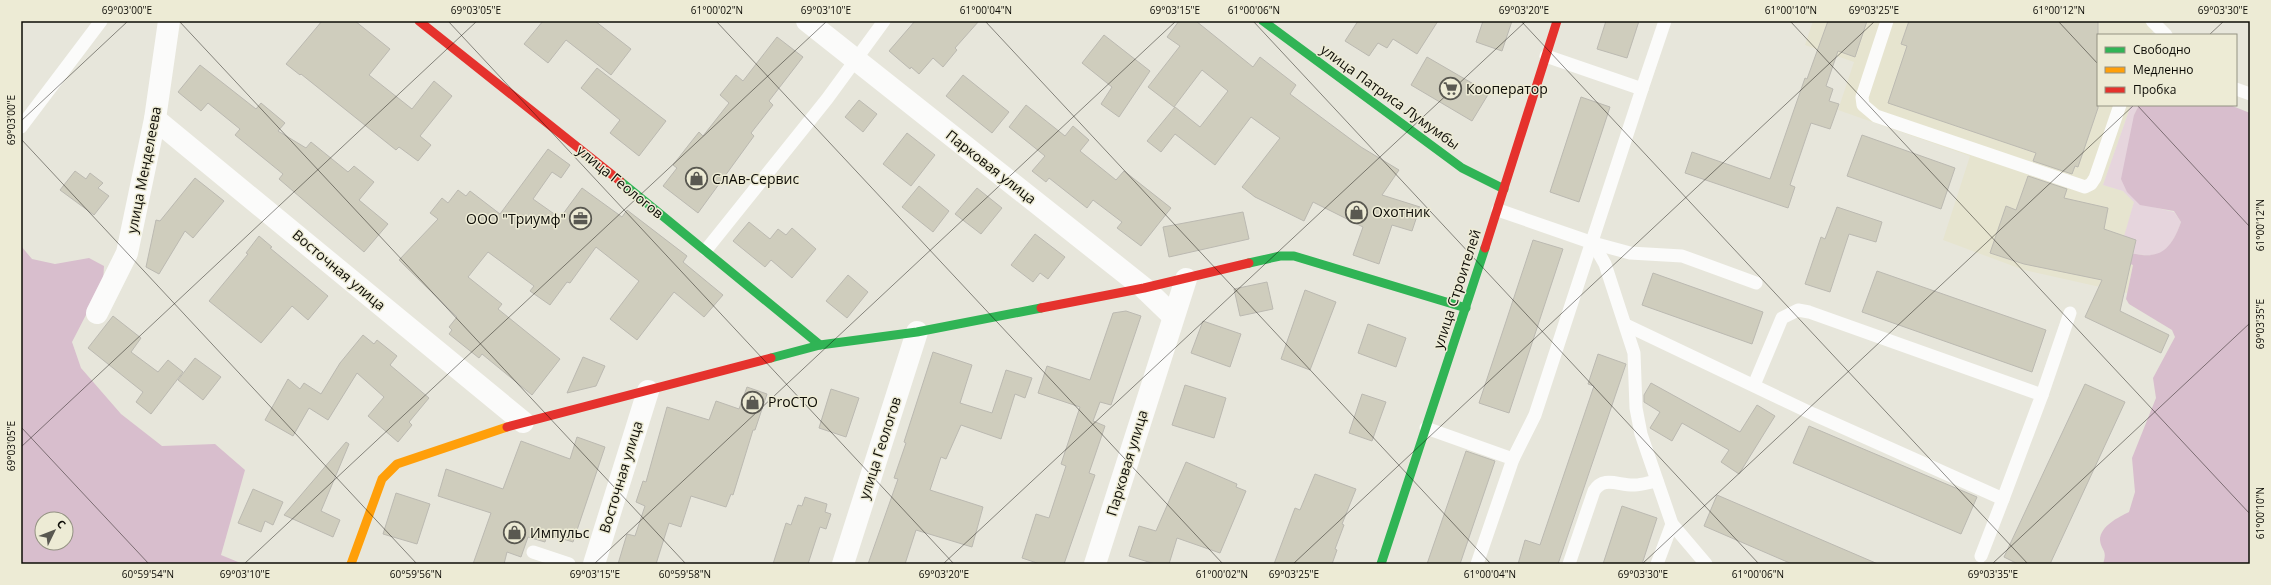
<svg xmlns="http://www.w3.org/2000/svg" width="2271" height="585" font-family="'Open Sans',sans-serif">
<rect width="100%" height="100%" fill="#e7e6db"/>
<!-- built -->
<polygon fill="#e6e4cf" points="1813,21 2162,21 2150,35 2098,35 2098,105 2131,105 2103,185 2123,191 2134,202 2118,260 2133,265 2127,293 2024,270 1943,240 1970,156 1838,110 1854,62 1805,45"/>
<!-- green -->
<path fill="#e6d5dd" d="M 2131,105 L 2139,105 L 2134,115 L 2153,207 L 2174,212 L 2181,222 C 2168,260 2154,259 2120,250 L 2134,202 L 2123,191 L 2103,185 Z"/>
<!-- forest -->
<g fill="#d8becd" fill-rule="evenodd">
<path d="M 2139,105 L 2230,105 L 2250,113 L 2250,564 L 2103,564 C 2108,549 2101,551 2100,540 C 2100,526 2119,517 2129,512 L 2135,492 L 2132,458 L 2156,398 L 2153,378 L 2175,337 L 2172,330 L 2129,304 L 2126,299 L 2133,265 L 2118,260 L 2109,247 C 2145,257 2166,266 2181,222 L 2174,211 L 2140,205 L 2127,192 L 2121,179 L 2134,115 Z"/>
<path d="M 21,246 L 32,259 L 55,264 L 89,258 L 104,266 L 103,282 L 72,342 L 81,368 L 121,414 L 162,446 L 215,444 L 245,470 L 221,555 L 243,564 L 21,564 ZM 42,519 L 66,519 L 66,543 L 42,543 Z"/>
</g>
<!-- building -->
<g fill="#cfcdbd" stroke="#bbb9b1">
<polygon points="322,21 355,21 390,49 369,75 412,109 434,81 452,96 420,136 431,145 418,161 399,147 396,150 301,74 300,75 286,64"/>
<polygon points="543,21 595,21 631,49 611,75 566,40 548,63 524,44"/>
<polygon points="915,21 979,21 955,48 957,50 943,67 933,58 919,74 911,67 910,69 889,51"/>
<polygon points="1179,21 1196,21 1253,67 1260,57 1296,85 1290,94 1361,147 1399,170 1382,195 1420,207 1412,231 1392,225 1379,264 1353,255 1363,227 1313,202 1304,221 1255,197 1242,187 1280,138 1251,117 1215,165 1175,134 1161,152 1147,141 1175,107 1200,127 1228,91 1202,70 1174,107 1148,87 1180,46 1167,37"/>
<polygon points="1358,21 1438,21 1417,54 1393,39 1387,48 1378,43 1369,56 1345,41"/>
<polygon points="1483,21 1512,21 1502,51 1476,42"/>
<polygon points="1606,21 1639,21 1627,58 1597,49"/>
<polygon points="1828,21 1867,21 1855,57 1838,51 1826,86 1833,89 1829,101 1839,104 1830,129 1811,123 1790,185 1795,187 1788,208 1685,173 1692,152 1770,179 1805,78 1807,79"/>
<polygon points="1909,21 2098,21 2098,108 2078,167 2075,166 2072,174 2033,161 2036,153 1888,103 1907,46 1901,44"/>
<polygon points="1104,35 1150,71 1119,117 1101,104 1112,87 1082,63"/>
<polygon points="777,37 803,57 769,101 773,105 751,133 754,136 698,213 663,186 677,168 673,165 691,142 699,132 703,136 729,103 720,95 736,75 743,81"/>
<polygon points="1427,57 1489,93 1472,121 1411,85"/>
<polygon points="200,65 256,109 261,103 285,123 278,131 306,148 311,142 348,172 354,166 374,182 359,200 388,224 364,252 279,179 283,174 235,135 240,129 208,103 201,111 178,92"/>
<polygon points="597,68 666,121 639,156 610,133 620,120 581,88"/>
<polygon points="963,75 1009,112 992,133 946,96"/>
<polygon points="1581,97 1610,107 1579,202 1550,192"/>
<polygon points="859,100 877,114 863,132 845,117"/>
<polygon points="1026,105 1065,136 1073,126 1089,140 1080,151 1116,180 1124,171 1171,208 1141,246 1117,228 1122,222 1093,200 1087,208 1049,178 1046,182 1032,171 1045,156 1009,127"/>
<polygon points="907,133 935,155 911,186 883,164"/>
<polygon points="1862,135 1955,168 1941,209 1847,176"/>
<polygon points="548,149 570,165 561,178 552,172 533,199 560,218 582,188 622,217 627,210 687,256 683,262 723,295 704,317 674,292 637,340 610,319 639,281 596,247 570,283 567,282 550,305 530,291 534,286 488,252 468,277 502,304 498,309 560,359 532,395 482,354 479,358 449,334 452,330 449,327 457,317 399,260 438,219 430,213 442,198 448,203 458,190 466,196 470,191 500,214"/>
<polygon points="75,171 86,179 90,173 103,183 98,188 109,196 94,215 60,190"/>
<polygon points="2028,176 2067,189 2064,198 2108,208 2104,229 2136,240 2120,311 2169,335 2161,353 2085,317 2102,280 2024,264 1990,253 2006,206 2016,210"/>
<polygon points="195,178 224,201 193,238 185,231 159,274 146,267 156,220 160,221"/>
<polygon points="919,186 949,211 933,232 902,207"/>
<polygon points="977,188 1002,208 981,234 955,214"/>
<polygon points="1837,207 1882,222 1876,242 1849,234 1830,292 1805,284 1821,237 1825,239"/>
<polygon points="1243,212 1249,239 1169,257 1163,227"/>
<polygon points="749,222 770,239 778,229 786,235 792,228 816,249 792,278 771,260 765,267 733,241"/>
<polygon points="1035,234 1065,257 1048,279 1040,273 1033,282 1011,265"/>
<polygon points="259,236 272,247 270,248 328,296 308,320 292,306 261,343 209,301 248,254 246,253"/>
<polygon points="1533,240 1563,249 1509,413 1479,403"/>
<polygon points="1877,271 2046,330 2032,372 1862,312"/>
<polygon points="1653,273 1763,312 1752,344 1642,305"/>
<polygon points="848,275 868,292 847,318 826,301"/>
<polygon points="1267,282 1273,309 1240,316 1234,289"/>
<polygon points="1305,290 1336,302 1310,370 1281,359"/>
<polygon points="1126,311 1141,316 1111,405 1100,402 1093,421 1105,426 1089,473 1095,475 1064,564 1040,564 1022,558 1036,514 1049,518 1066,466 1061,464 1080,407 1038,393 1047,366 1090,380 1113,313"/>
<polygon points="113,316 141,338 131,352 158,372 168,360 183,372 151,414 136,402 143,392 88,348"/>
<polygon points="1203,321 1241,334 1230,367 1191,353"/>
<polygon points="1368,324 1406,338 1396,367 1358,353"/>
<polygon points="363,335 374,344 377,340 397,356 390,365 429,398 409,422 412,425 398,442 368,416 384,397 357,373 328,420 309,408 293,436 265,420 288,379 300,389 304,383 321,394 340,363"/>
<polygon points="933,352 972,365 960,403 992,413 1006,370 1032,378 1025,398 1015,394 1001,439 961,425 946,459 941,457 930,490 983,507 972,547 916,530 905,564 868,564 898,479 894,478 906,443 904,442"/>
<polygon points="1598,354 1626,364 1558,564 1518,564 1525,540 1540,545 1594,386 1588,384"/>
<polygon points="583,357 605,366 596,386 567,393"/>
<polygon points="195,358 221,377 203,400 178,380"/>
<polygon points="1651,383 1740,432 1757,405 1775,416 1739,474 1721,462 1729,450 1682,423 1672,441 1650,428 1660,412 1644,402 1644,395"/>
<polygon points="2085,384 2125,402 2050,564 2018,564 2004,557"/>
<polygon points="1185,385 1226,398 1214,438 1172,425"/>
<polygon points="747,387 767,394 755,430 753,430 733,495 731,494 726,507 691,496 681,527 669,523 656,564 618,564 627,534 635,536 645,506 636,502 643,481 646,482 667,407 709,420 716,401 739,409"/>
<polygon points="831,389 859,398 846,437 819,428"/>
<polygon points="1362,394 1386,402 1372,441 1349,433"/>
<polygon points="1809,426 1977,497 1961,534 1793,463"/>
<polygon points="577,437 605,447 573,542 547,534 545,542 528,537 521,557 507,552 504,564 473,564 491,513 438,496 446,469 503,489 521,441 570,459"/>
<polygon points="346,442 349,444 321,511 340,520 333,537 284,515"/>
<polygon points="1466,451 1495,461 1460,564 1427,564"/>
<polygon points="1186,462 1237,484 1236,487 1246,491 1220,553 1177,538 1169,564 1155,564 1129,556 1139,526 1156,531"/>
<polygon points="1315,474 1356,489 1342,524 1344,525 1335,549 1337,550 1332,564 1274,564 1295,508 1300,510"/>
<polygon points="253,489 283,502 273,525 265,521 261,532 238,523"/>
<polygon points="396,493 430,504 417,544 383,534"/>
<polygon points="1717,495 1878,564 1792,564 1704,526"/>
<polygon points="805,497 827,504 825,512 831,514 826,529 820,527 808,564 773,564 786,523 791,525 798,505 802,506"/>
<polygon points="1622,506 1657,518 1642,564 1603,564"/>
</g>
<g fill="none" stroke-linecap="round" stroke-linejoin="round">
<!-- lane -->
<g stroke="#fbfbfa" stroke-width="13">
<polyline points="1887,21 1862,97 1863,105 1876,116 2085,187 2091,184 2095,178 2120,105"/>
<polyline points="2152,21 2166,35"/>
<polyline points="1546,56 1642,89 1665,21"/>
<polyline points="2236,89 2250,94"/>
<polyline points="21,127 101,21"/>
<polyline points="1498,210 1593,243 1605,264 1634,353 1636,408 1641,434 1672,524 1706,564"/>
<polyline points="1593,243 1630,253 1682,256 1756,283"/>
<polyline points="706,250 827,99 884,21"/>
<polyline points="1626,325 1813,414 2003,499 2042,395 1809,312 1798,310 1782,318 1754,385"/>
<polyline points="2042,395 2070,313"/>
<polyline points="1426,428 1513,459"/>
<polyline points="533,552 569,564"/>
<polyline points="1981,556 2003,499"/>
<polyline points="1477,564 1513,459 1535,415 1642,89"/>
<path d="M 1569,564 L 1594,491 C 1604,475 1619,486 1635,485 C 1642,485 1650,482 1657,481"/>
<polyline points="1657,564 1672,524"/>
</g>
<!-- street -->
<g stroke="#fbfbfa" stroke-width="22">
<polyline points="807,21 1144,288 1173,316"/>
<polyline points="155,119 523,422"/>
<polyline points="97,313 127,253 155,119 169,21"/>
<polyline points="594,564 648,391"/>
<polyline points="843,564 917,332"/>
<polyline points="1095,564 1186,279"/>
</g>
<!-- fast -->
<g stroke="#30b455" stroke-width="9">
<polyline points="1263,21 1462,168 1504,189"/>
<polyline points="620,181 820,345"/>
<polyline points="1249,263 1280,256 1294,256 1466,308"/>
<polyline points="771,358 820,345 917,332 1041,308"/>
<polyline points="1381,564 1485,248"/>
</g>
<!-- slow -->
<polyline stroke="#ff9f0a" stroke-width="9" points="351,564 382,479 397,464 507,427"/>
<!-- jam -->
<g stroke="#e5322d" stroke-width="9">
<polyline points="419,21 620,181"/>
<polyline points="1485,248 1557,21"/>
<polyline points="1041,308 1144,288 1249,263"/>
<polyline points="507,427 771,358"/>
</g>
</g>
<!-- ticks -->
<path fill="none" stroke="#0d0c06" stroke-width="1" stroke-opacity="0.45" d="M 179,21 L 686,564M 448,21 L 954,564M 716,21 L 1223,564M 985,21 L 1491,564M 1253,21 L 1759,564M 1521,21 L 2028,564M 1790,21 L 2250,514M 2058,21 L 2098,64M 2209,35 L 2224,21M 2137,105 L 2250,227M 21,121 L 128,21M 21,139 L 417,564M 21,427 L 149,564M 21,447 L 477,21M 244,564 L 827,21M 594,564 L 1176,21M 943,564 L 1526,21M 1293,564 L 1875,21M 1642,564 L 2134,105M 1992,564 L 2250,323"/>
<!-- icons -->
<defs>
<symbol id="supermarket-ring" viewBox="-11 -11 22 22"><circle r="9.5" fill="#edebd5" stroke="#595851" stroke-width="1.5"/><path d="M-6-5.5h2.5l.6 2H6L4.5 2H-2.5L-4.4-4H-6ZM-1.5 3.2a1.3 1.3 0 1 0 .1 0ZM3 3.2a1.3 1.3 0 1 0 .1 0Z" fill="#595851"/></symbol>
<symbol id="shop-ring" viewBox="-11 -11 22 22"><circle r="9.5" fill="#edebd5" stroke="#595851" stroke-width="1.5"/><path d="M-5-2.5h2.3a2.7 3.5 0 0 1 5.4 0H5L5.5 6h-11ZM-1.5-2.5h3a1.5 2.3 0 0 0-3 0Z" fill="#595851"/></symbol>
<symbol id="office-ring" viewBox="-11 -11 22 22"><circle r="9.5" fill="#edebd5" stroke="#595851" stroke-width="1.5"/><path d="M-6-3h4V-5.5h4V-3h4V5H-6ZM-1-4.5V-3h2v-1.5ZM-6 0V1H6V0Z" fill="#595851"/></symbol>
</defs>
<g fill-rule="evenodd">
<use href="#supermarket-ring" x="1438" y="76" width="25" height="25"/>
<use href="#shop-ring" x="684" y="166" width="25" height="25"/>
<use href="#shop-ring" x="1344" y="200" width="25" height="25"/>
<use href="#office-ring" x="568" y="206" width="25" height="25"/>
<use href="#shop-ring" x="740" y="390" width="25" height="25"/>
<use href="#shop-ring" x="502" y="520" width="25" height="25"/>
</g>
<g text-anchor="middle" stroke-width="3" stroke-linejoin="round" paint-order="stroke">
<!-- poi labels -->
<g font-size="14" fill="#0d0c06" stroke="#edebd5" text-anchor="start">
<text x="1466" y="94">Кооператор</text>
<text x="712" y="184">СлАв-Сервис</text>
<text x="1372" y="217">Охотник</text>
<text x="566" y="224" text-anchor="end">ООО "Триумф"</text>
<text x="768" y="407">ProСТО</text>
<text x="530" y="538">Импульс</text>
</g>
<!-- street labels -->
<g font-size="14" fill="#0d0c06" stroke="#edebd5">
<text transform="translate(1390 97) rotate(36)" y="5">улица Патриса Лумумбы</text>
<text transform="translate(991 167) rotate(38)" y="5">Парковая улица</text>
<text transform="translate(144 170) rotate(-79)" y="5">улица Менделеева</text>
<text transform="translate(620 182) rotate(39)" y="5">улица Геологов</text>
<text transform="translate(339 270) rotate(40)" y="5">Восточная улица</text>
<text transform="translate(1457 289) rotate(-72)" y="5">улица Строителей</text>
<text transform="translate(880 448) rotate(-72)" y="5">улица Геологов</text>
<text transform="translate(1127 463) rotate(-73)" y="5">Парковая улица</text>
<text transform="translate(621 477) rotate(-73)" y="5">Восточная улица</text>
</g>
</g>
<!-- border -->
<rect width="2271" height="585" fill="none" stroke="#edebd5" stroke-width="44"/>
<!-- legend -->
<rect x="2097" y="34" width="140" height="72" fill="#edebd5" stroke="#939282"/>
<rect x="2105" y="47" width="20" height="6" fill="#30b455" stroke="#939282"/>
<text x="2133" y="54" font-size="12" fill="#0d0c06">Свободно</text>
<rect x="2105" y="67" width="20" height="6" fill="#ff9f0a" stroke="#939282"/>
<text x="2133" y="74" font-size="12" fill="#0d0c06">Медленно</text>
<rect x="2105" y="87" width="20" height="6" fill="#e5322d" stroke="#939282"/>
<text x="2133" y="94" font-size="12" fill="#0d0c06">Пробка</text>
<!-- north arrow -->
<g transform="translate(54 531) rotate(47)"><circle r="19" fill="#edebd5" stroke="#939282"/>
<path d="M0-3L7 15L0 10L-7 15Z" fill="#595851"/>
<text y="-6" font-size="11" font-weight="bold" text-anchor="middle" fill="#0d0c06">С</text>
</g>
<rect x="22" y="22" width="2227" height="541" fill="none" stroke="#0d0c06" stroke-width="1.5"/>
<g font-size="10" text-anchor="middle" fill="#0d0c06">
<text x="127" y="14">69°03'00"E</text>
<text x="476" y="14">69°03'05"E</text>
<text x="717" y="14">61°00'02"N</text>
<text x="826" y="14">69°03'10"E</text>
<text x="986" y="14">61°00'04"N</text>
<text x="1175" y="14">69°03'15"E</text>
<text x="1254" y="14">61°00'06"N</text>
<text x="1524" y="14">69°03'20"E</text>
<text x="1791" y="14">61°00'10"N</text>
<text x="1874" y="14">69°03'25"E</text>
<text x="2059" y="14">61°00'12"N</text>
<text x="2223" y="14">69°03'30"E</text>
<text transform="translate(11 120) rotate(-90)" y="4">69°03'00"E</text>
<text transform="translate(2260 225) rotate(-90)" y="4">61°00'12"N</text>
<text transform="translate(2260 324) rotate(-90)" y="4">69°03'35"E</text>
<text transform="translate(11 446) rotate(-90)" y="4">69°03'05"E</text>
<text transform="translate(2260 513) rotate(-90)" y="4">61°00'10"N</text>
<text x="148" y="578">60°59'54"N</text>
<text x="245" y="578">69°03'10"E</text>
<text x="416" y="578">60°59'56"N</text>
<text x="595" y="578">69°03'15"E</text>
<text x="685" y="578">60°59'58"N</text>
<text x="944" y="578">69°03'20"E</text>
<text x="1222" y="578">61°00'02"N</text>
<text x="1294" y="578">69°03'25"E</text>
<text x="1490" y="578">61°00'04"N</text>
<text x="1643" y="578">69°03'30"E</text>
<text x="1758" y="578">61°00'06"N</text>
<text x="1993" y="578">69°03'35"E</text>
</g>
</svg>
